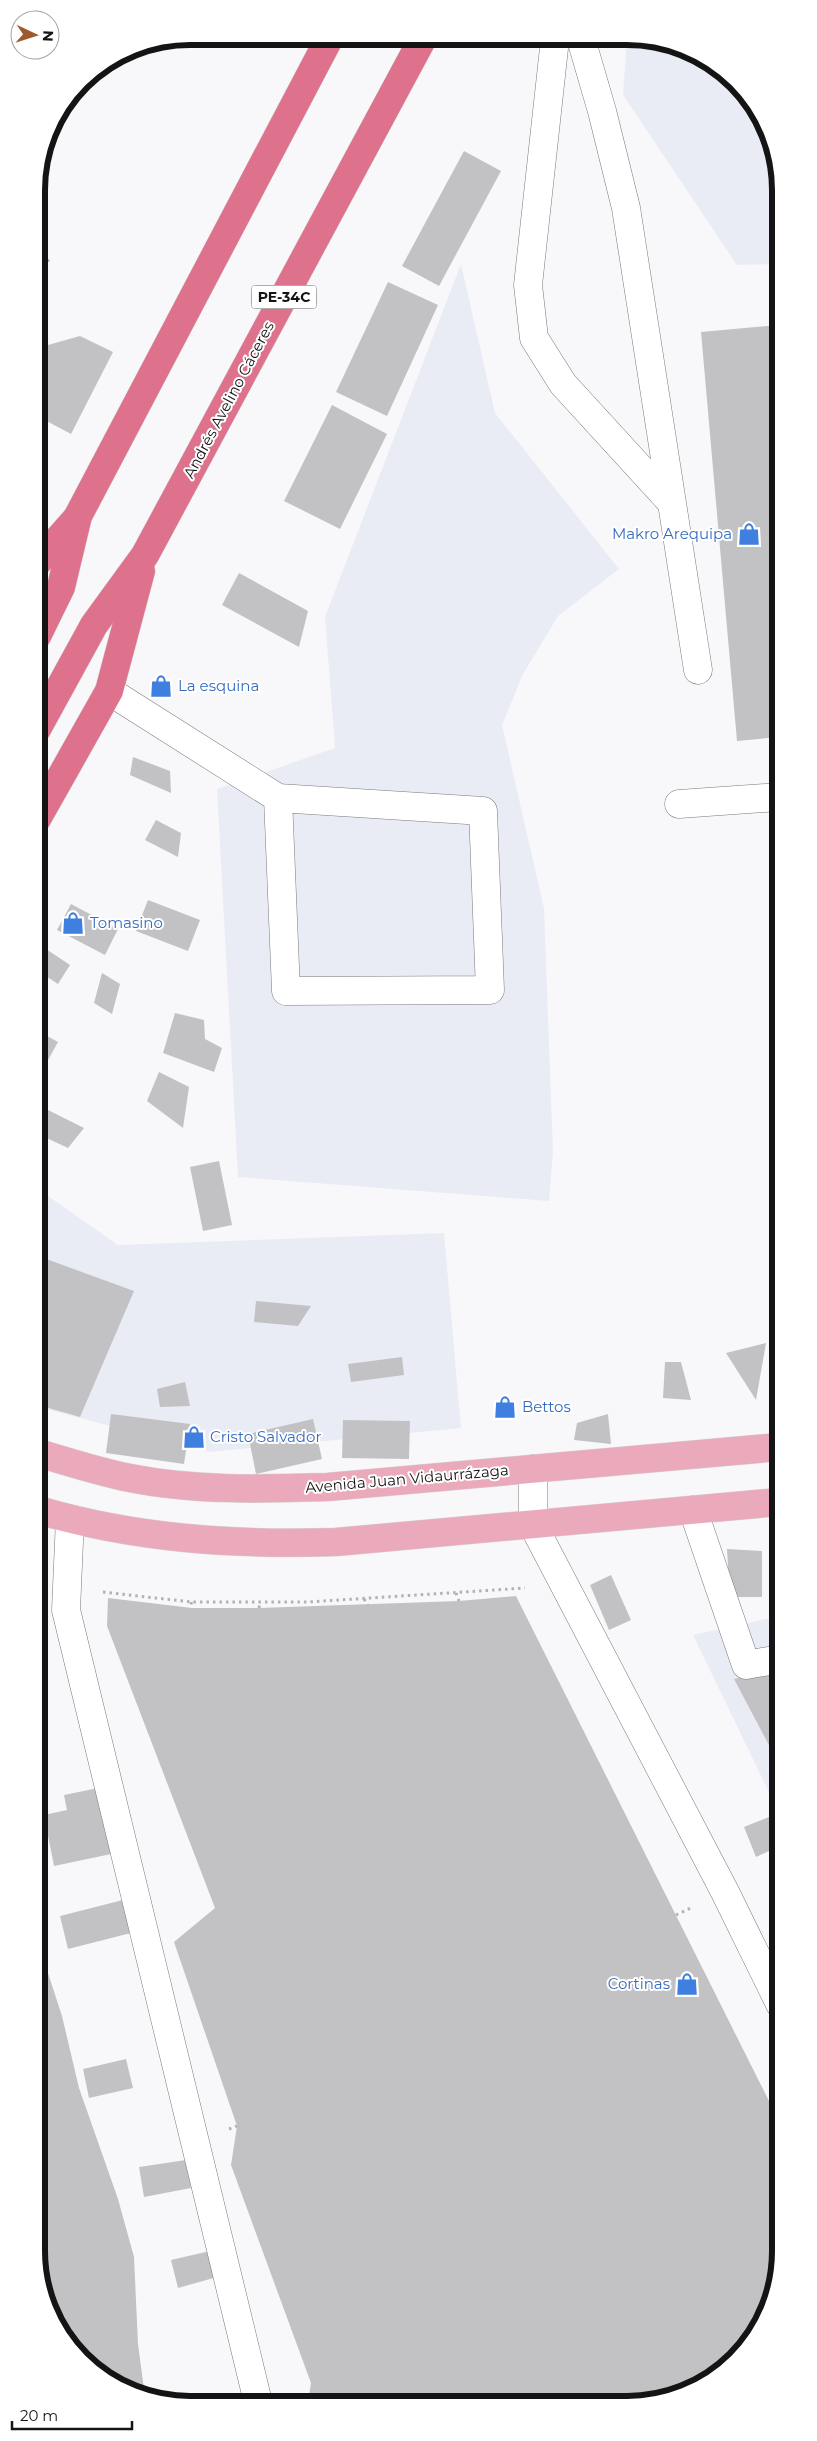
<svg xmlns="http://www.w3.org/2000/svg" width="817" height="2441" font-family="Montserrat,sans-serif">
<rect width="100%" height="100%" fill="#f8f8fb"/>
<!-- built -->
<g fill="#eaecf5">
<polygon points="627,39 657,39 703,57 736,82 765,122 778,161 778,264 737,265 623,95"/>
<polygon points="461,264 495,413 619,569 558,616 523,674 502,725 544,908 553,1152 549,1201 238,1177 217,789 335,748 325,617"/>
<polygon points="38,1189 118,1245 444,1233 461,1428 210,1452 38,1407"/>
<polygon points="780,1616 780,1815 693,1635"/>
</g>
<!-- building -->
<g fill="#c2c2c4">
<polygon points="464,151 501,171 439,286 402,266"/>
<polygon points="388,282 438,305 387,416 336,392"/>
<polygon points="778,325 779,737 737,741 701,332"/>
<polygon points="80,336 113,352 71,434 37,416 37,366 48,345"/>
<polygon points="332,405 387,434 340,529 284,501"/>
<polygon points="239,573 308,611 299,647 222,605"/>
<polygon points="133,757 170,771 171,793 130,775"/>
<polygon points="156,820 181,833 178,857 145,840"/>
<polygon points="148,900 200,920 188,951 136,931"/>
<polygon points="71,904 118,929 105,955 57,930"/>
<polygon points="43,947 70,965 58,984 38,971 38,955"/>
<polygon points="102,973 120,984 112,1014 94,1003"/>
<polygon points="175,1013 204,1020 205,1039 222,1048 214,1072 163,1053"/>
<polygon points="38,1031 58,1042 38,1078"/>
<polygon points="159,1072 189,1087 183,1128 147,1101"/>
<polygon points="38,1105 84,1128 68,1148 38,1134"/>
<polygon points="219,1161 232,1225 203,1231 190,1167"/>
<polygon points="38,1256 134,1291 80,1417 38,1405"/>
<polygon points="256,1301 311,1306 298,1326 254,1322"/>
<polygon points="766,1343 756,1400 726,1353"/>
<polygon points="402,1357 404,1375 351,1382 348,1364"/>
<polygon points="665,1362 681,1362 691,1400 663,1398"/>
<polygon points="185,1382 190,1406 160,1407 157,1389"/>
<polygon points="111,1414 190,1424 184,1464 106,1453"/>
<polygon points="608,1414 611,1444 574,1440 577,1423"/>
<polygon points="313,1419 322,1459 256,1474 248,1434"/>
<polygon points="343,1420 410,1421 409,1459 342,1458"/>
<polygon points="727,1549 762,1551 762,1597 730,1597"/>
<polygon points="611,1575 631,1620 609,1630 590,1585"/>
<polygon points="516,1596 780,2123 780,2260 769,2310 742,2352 703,2384 656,2402 308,2402 311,2383 231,2165 237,2126 174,1942 215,1908 107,1626 108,1598 192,1608 259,1608 459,1601"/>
<polygon points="38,1616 48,1650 38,1652"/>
<polygon points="780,1668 780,1766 734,1679"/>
<polygon points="39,1782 46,1801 39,1804"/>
<polygon points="103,1787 116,1853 54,1866 44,1815 67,1810 64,1795"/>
<polygon points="769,1817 780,1846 756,1857 744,1827"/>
<polygon points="39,1871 45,1874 48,1925 45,1964 62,2016 79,2088 118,2199 134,2257 138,2344 145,2397 122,2389 81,2359 52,2319 39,2280"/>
<polygon points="123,1900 131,1933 68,1949 60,1916"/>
<polygon points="126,2059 133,2088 89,2098 83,2069"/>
<polygon points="186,2160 191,2188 144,2197 139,2167"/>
<polygon points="210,2251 217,2277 178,2288 171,2260"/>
</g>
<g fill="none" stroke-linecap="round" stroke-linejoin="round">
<defs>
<g id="minor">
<polyline points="555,39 528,285 534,338 563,384 671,502"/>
<polyline points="581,39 602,111 626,208 698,670"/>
<polyline points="109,691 278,798 483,811 490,990 286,991 278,798"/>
<polyline points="679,804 779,797"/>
<polyline points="533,1469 533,1525 725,1892 780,2004"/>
<polyline points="693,1510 746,1665 780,1659"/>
<polyline points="70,1519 66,1610 258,2402"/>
</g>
<g id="major">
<path d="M 38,1453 C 69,1462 99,1472 130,1478 C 195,1491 262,1489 328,1487 L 779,1447"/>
<path d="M 38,1510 C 136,1539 235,1545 336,1542 L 779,1502"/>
</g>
<g id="highway">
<polyline points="37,563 76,519"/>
<polyline points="37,636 61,587 78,516 330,37"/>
<polyline points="37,729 94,625 145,555 423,38"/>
<polyline points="37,819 109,691 141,571"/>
</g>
</defs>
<!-- minor casing -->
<use href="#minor" stroke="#7a7a7c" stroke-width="29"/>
<!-- major casing -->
<use href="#major" stroke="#d5d5d5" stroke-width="29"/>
<!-- highway casing -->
<use href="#highway" stroke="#d5d5d5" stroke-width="29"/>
<!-- path -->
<g stroke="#b2b2b4" stroke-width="3" stroke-dasharray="2.5 4" stroke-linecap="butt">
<polyline points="37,222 49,264"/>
<polyline points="103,1592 191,1602 308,1602 525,1588"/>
<polyline points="456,1593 459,1601"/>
<polyline points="364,1599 368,1605"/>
<polyline points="191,1602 192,1608"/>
<polyline points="259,1608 260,1602"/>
<polyline points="676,1915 693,1907"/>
<polyline points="229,2129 237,2126"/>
</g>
<!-- minor -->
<use href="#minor" stroke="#fff" stroke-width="28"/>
<!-- major -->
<use href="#major" stroke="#ebaabb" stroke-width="28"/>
<!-- highway -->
<use href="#highway" stroke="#de728d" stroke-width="28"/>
</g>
<!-- icons -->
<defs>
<symbol id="shop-bare" viewBox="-9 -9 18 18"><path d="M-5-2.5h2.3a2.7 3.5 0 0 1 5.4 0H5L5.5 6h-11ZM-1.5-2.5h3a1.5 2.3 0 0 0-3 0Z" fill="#3f7fe0" stroke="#fff" stroke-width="2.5" paint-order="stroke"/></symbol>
</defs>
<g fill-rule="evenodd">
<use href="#shop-bare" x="733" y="518" width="32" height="32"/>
<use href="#shop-bare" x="145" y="670" width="32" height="32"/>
<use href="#shop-bare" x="57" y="907" width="32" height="32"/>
<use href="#shop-bare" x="489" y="1391" width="32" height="32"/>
<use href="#shop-bare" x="178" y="1421" width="32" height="32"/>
<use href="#shop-bare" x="671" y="1968" width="32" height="32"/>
</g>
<g text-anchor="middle" stroke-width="4" stroke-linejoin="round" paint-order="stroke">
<!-- shield labels -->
<rect fill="#fff" stroke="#5a5a5b" stroke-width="1" x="251.5" y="285.5" width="65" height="23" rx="4"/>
<g font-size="14" font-weight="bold" fill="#141415">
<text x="284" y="302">PE-34C</text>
</g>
<!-- street labels -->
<g font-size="15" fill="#141415" stroke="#fff">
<text transform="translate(229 400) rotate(-62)" y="5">Andrés Avelino Cáceres</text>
<text transform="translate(407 1479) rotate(-5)" y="5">Avenida Juan Vidaurrázaga</text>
</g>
<!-- shop labels -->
<g font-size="15" fill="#366cbe" stroke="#fff" text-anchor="start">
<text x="732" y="539" text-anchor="end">Makro Arequipa</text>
<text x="178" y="691">La esquina</text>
<text x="90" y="928">Tomasino</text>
<text x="522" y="1412">Bettos</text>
<text x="210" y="1442">Cristo Salvador</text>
<text x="670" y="1989" text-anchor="end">Cortinas</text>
</g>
</g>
<!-- crop -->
<path d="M0 0H817V2441H0ZM190 45H627A145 145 0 0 1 772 190V2251A145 145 0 0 1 627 2396H190A145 145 0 0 1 45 2251V190A145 145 0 0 1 190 45Z" fill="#fff" fill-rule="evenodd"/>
<path fill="none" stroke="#141415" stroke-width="6" d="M190 45H627A145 145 0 0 1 772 190V2251A145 145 0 0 1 627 2396H190A145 145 0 0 1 45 2251V190A145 145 0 0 1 190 45Z"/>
<!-- north arrow -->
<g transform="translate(35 35) rotate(94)"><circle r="24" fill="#ffffff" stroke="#a1a1a1"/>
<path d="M0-4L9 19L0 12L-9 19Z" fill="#9f592f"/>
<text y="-8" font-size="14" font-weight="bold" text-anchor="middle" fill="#141415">N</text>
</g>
<!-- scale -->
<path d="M12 2421v8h120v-8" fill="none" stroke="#141415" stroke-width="2.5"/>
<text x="20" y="2421" font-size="15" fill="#141415" stroke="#ffffff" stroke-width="4" paint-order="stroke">20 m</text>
</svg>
